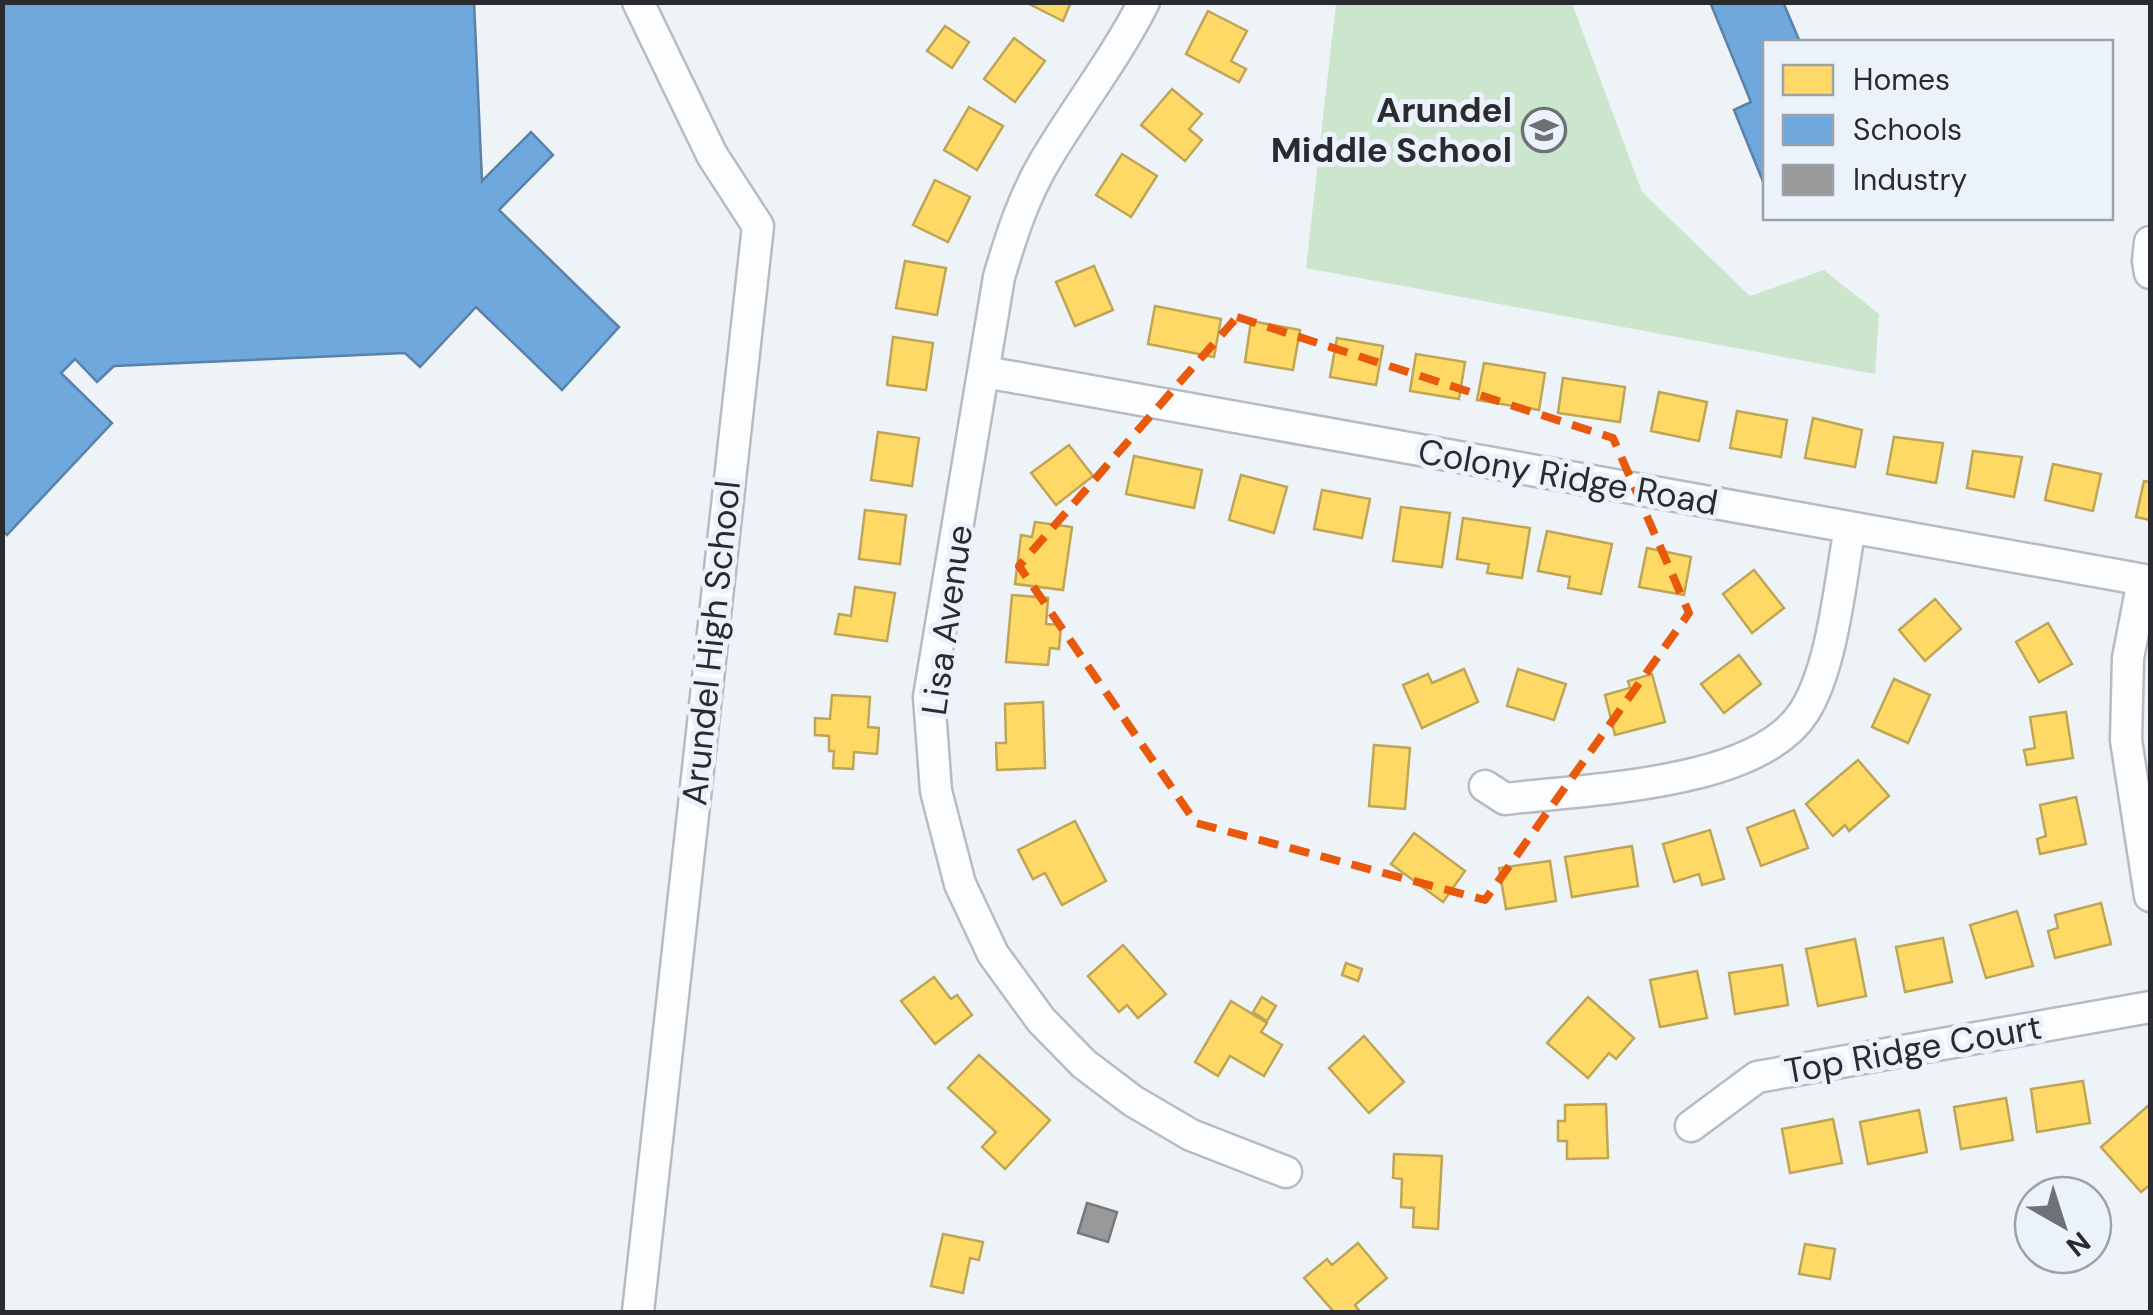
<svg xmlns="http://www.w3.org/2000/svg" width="2153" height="1315" font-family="'DM Sans',sans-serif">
<rect width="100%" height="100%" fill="#eef3f8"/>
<!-- green -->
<polygon fill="#cce6cd" points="1336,3 1572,3 1642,192 1750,296 1824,270 1879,314 1875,374 1306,268"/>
<!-- homes -->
<g fill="#ffd966" stroke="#bfa556" stroke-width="2.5">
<polygon points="1025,2 1071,2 1063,21"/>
<polygon points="1208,11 1247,31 1231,61 1246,69 1239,82 1186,54"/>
<polygon points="945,26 969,42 952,68 927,51"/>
<polygon points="1014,38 1045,61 1015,102 984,79"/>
<polygon points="1172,89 1202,114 1189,129 1202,140 1185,161 1141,125"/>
<polygon points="969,107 1003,126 977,170 944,150"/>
<polygon points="1122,154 1157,176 1131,217 1096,195"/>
<polygon points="935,180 970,197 948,242 913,225"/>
<polygon points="905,261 946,268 937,315 896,308"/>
<polygon points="1094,266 1113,310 1075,326 1056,282"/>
<polygon points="1155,306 1221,319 1214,357 1148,344"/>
<polygon points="1251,321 1300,330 1293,370 1245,362"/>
<polygon points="893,337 933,343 926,390 887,385"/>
<polygon points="1337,338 1383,346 1376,385 1330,377"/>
<polygon points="1416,354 1465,362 1459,399 1410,391"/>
<polygon points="1484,363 1545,373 1539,410 1477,400"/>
<polygon points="1563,378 1625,387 1620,422 1558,413"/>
<polygon points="1659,392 1707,402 1699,441 1651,431"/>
<polygon points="1737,411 1787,420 1781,457 1730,448"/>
<polygon points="1813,418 1862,430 1855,467 1805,458"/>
<polygon points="878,432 919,438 912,486 871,480"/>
<polygon points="1894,437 1943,443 1936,483 1887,474"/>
<polygon points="1069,445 1093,476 1056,505 1031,473"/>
<polygon points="1973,451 2022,457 2014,497 1967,488"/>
<polygon points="1134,456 1202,470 1194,508 1126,494"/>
<polygon points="2053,464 2101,474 2093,511 2045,500"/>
<polygon points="1241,475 1287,487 1274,533 1229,520"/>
<polygon points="2144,481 2150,482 2150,520 2136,517"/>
<polygon points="1322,490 1370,499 1362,538 1314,529"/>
<polygon points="1401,507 1450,513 1442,567 1393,561"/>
<polygon points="865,510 906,515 900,564 859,559"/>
<polygon points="1463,518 1530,528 1522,578 1487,573 1489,564 1457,559"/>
<polygon points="1035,522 1072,527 1063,590 1015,584 1021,535 1032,537"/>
<polygon points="1547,531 1612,544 1601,594 1568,588 1570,577 1538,571"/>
<polygon points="1647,548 1691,557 1684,595 1639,587"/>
<polygon points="1754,570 1784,608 1752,633 1723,594"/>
<polygon points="855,587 895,593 887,641 835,634 839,614 851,616"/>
<polygon points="1012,595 1048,598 1046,624 1061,625 1059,649 1050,648 1048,665 1006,662"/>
<polygon points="1935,599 1961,629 1925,661 1899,630"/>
<polygon points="2048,623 2072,664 2039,682 2016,642"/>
<polygon points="1739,655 1761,684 1724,713 1701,684"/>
<polygon points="1464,669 1478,702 1422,728 1403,685 1428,674 1432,683"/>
<polygon points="1518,669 1566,684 1554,720 1507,706"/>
<polygon points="1652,674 1665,722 1615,735 1605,695 1630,688 1628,681"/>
<polygon points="1894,679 1930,695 1908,743 1872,727"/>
<polygon points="832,695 870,697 868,727 879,728 877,754 854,752 853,769 833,768 834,751 829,751 829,736 815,735 815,718 830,719"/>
<polygon points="1043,702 1045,768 997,770 996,743 1006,743 1005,704"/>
<polygon points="2066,712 2073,758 2027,765 2024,750 2035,748 2030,717"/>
<polygon points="1374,745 1410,748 1405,809 1369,806"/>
<polygon points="1858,760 1889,796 1849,831 1845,825 1833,836 1806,804"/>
<polygon points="2076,797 2086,844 2040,854 2037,839 2046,836 2040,805"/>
<polygon points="1794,810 1808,848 1761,866 1747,828"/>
<polygon points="1075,821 1106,881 1062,905 1045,873 1033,879 1018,850"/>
<polygon points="1710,830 1724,879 1702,885 1699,874 1674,882 1663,844"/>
<polygon points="1414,833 1465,871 1443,902 1391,864"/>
<polygon points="1632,846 1638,886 1572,897 1565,857"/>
<polygon points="1550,861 1556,901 1506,909 1499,868"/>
<polygon points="2101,903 2111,944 2055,958 2048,931 2058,928 2055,915"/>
<polygon points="2017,911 2033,966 1986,978 1970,925"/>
<polygon points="1943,938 1952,982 1905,992 1896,947"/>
<polygon points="1855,939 1866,996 1818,1006 1806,949"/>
<polygon points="1123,945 1166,994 1138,1018 1127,1005 1119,1012 1088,976"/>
<polygon points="1346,963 1362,969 1358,981 1342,975"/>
<polygon points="1782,965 1788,1005 1735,1014 1729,973"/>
<polygon points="1697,971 1707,1018 1660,1027 1650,980"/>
<polygon points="934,977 951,999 957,995 972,1015 935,1044 901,1001"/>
<polygon points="1262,997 1276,1006 1267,1021 1253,1012"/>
<polygon points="1588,997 1634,1038 1616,1059 1609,1053 1588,1078 1547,1043"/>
<polygon points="1231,1001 1267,1023 1261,1032 1282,1045 1264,1076 1230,1056 1218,1076 1195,1062"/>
<polygon points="1364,1036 1404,1082 1369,1113 1329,1068"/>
<polygon points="979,1055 1050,1120 1005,1169 982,1147 996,1132 948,1088"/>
<polygon points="2083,1081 2090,1123 2037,1132 2031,1089"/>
<polygon points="2006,1098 2013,1140 1961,1149 1954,1107"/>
<polygon points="1606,1104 1608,1158 1567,1159 1567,1141 1558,1141 1558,1121 1565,1121 1565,1105"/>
<polygon points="2150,1104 2150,1185 2141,1192 2101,1147"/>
<polygon points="1919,1110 1927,1152 1868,1164 1860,1122"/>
<polygon points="1833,1119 1842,1163 1790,1173 1782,1129"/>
<polygon points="1394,1154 1442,1156 1438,1229 1413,1227 1414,1208 1401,1207 1402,1179 1393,1178"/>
<polygon points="943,1234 983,1242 979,1260 970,1258 963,1293 931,1286"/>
<polygon points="1358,1243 1387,1278 1355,1305 1360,1312 1334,1312 1304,1278 1327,1259 1332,1265"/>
<polygon points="1805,1244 1835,1249 1830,1279 1799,1274"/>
</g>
<!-- schools -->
<g fill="#6fa8dc" stroke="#5a82a8" stroke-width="2.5">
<polygon points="2,2 474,2 482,181 531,132 553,155 499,210 619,327 562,390 476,307 420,367 405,353 114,366 97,382 75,359 61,373 112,423 7,535 2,530"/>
<polygon points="1710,2 1783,2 1800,42 1766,42 1766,189 1734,110 1751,102"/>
</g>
<!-- industry -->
<polygon fill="#999" stroke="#777879" stroke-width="2.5" points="1087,1203 1117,1212 1108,1242 1078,1233"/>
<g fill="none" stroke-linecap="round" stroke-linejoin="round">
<defs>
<g id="minor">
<path d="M 1144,2 C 1115,59 1077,107 1045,161 C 1023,198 1011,237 999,277 L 929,697 L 936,791 L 960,884 L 993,954 L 1041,1020 L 1084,1064 L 1133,1101 L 1191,1135 L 1286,1172"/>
<polyline points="2150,242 2148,261 2150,273"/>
<polyline points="985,372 2150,581"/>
<polyline points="2143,580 2128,658 2126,740 2150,896"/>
<path d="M 1485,786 L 1505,799 C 1586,789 1757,786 1804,712 C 1833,667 1840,581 1850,528"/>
<polyline points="1691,1126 1757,1077 2150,1007"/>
<polyline points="638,1312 758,226 712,155 638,2"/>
</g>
</defs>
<!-- minor casing -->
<use href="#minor" stroke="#b8bbbf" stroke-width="35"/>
<!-- minor -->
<use href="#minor" stroke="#fcfdfe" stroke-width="30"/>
</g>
<!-- marked area -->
<path fill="none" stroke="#e8590c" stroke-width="8" stroke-dasharray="20 12" stroke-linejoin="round" d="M 1237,317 L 1613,438 L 1689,613 L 1485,900 L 1196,823 L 1019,566 Z"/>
<!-- icons -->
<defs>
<symbol id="school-ring" viewBox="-11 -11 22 22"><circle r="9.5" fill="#ebf2fb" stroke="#6e7175" stroke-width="1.5"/><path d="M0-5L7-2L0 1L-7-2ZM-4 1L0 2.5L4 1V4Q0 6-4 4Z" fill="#6e7175"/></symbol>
</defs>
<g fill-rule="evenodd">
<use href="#school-ring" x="1519" y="105" width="50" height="50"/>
</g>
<g text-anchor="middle" stroke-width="10" stroke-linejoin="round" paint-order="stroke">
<!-- poi labels -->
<g font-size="35" font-weight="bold" fill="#292b2f" stroke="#ebf2fb" text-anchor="end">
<text x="1512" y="122">Arundel<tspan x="1512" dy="40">Middle School</tspan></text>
</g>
<!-- street labels -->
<g font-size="35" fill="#292b2f" stroke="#ebf2fb">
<text transform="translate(1568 477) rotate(10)" y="12">Colony Ridge Road</text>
<text transform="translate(947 620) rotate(-82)" y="12">Lisa Avenue</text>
<text transform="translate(711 643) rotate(-84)" y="12">Arundel High School</text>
<text transform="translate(1913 1049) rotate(-10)" y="12">Top Ridge Court</text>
</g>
</g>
<!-- border -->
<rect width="2153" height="1315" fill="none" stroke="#292b2f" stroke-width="10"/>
<!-- legend -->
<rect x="1763" y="40" width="350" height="180" fill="#ebf2fb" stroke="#9da2a9" stroke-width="2.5"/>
<rect x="1783" y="65" width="50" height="30" fill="#ffd966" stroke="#9da2a9" stroke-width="2.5"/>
<text x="1853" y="90" font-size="30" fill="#292b2f">Homes</text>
<rect x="1783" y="115" width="50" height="30" fill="#6fa8dc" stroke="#9da2a9" stroke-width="2.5"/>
<text x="1853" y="140" font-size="30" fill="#292b2f">Schools</text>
<rect x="1783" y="165" width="50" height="30" fill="#999999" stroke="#9da2a9" stroke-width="2.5"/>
<text x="1853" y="190" font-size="30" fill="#292b2f">Industry</text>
<!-- north arrow -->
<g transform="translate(2063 1225) rotate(141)"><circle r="48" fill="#ebf2fb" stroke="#9da2a9" stroke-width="2.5"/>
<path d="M0-8L18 38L0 25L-18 38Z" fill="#6e7175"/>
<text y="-15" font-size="28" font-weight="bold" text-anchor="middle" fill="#292b2f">N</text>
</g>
</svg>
